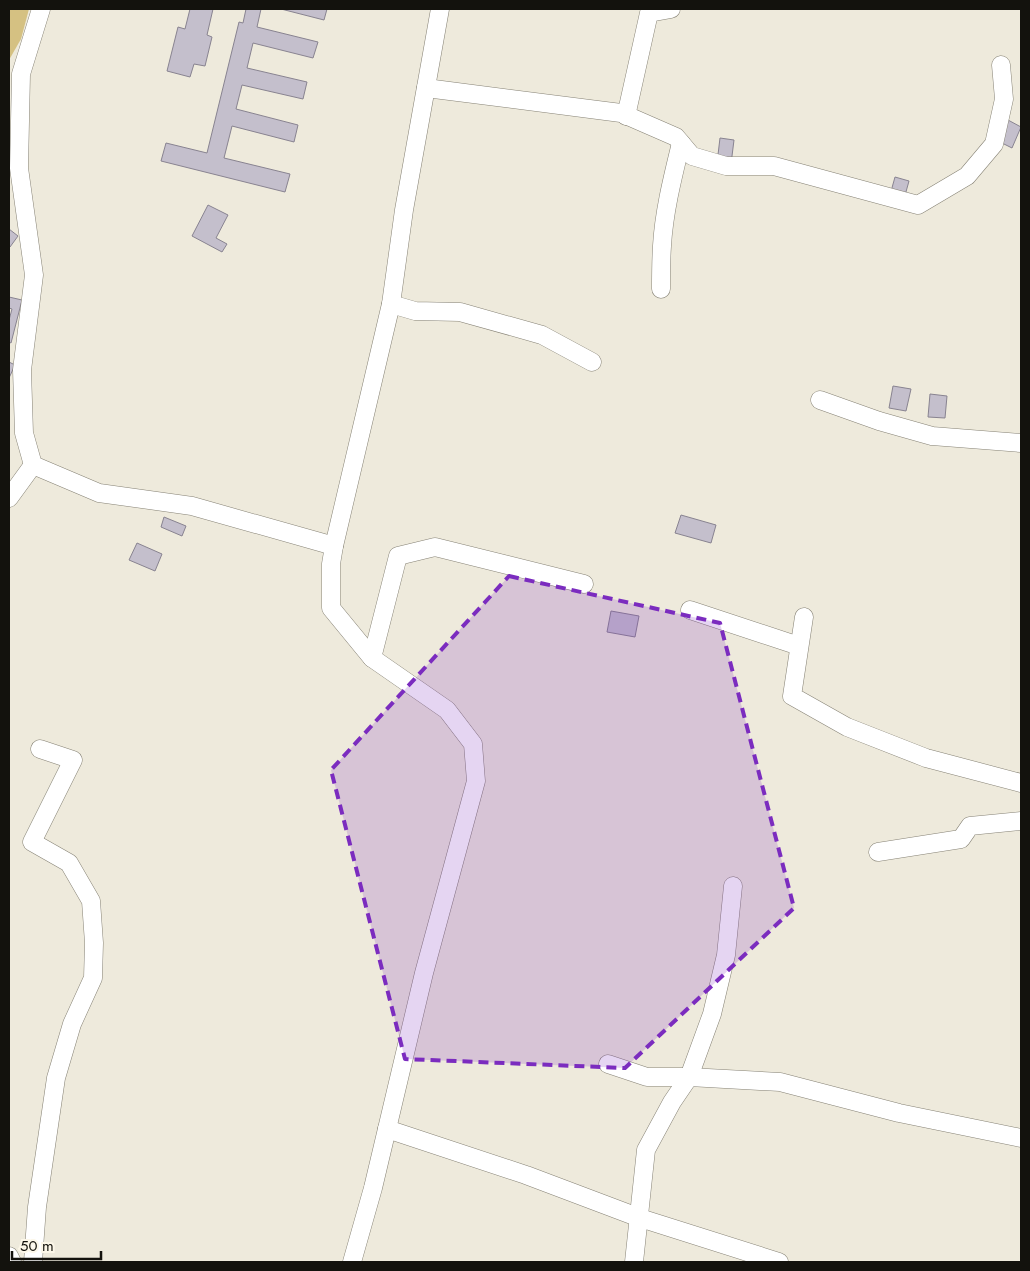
<svg xmlns="http://www.w3.org/2000/svg" width="1030" height="1271" font-family="Jost,sans-serif">
<rect width="100%" height="100%" fill="#eeeadc"/>
<!-- green -->
<polygon fill="#d5c182" points="9,9 29,9 21,39 9,60"/>
<!-- building -->
<g fill="#c4bfcc" stroke="#888390">
<polygon points="190,9 213,9 207,35 212,37 205,66 194,64 190,77 167,71 178,27 185,29"/>
<polygon points="246,9 261,9 257,27 318,42 313,58 253,43 247,68 307,82 303,99 242,85 236,109 298,125 294,142 232,126 224,158 290,174 285,192 161,161 166,143 207,153 239,22 243,23"/>
<polygon points="281,9 327,9 324,20"/>
<polygon points="1008,120 1021,127 1012,148 998,141"/>
<polygon points="720,138 734,140 731,164 717,163"/>
<polygon points="895,177 909,181 904,199 890,195"/>
<polygon points="208,205 228,215 216,238 227,244 222,252 192,236"/>
<polygon points="9,229 18,236 10,247 9,246"/>
<polygon points="9,297 22,300 11,343 9,342 9,320 12,309 9,308"/>
<polygon points="9,362 15,365 9,378"/>
<polygon points="893,386 911,389 906,411 889,408"/>
<polygon points="930,394 947,396 945,418 928,417"/>
<polygon points="681,515 716,525 711,543 675,533"/>
<polygon points="164,517 186,526 182,536 161,527"/>
<polygon points="137,543 162,554 155,571 129,560"/>
<polygon points="611,611 639,616 635,637 607,632"/>
</g>
<g fill="none" stroke-linecap="round" stroke-linejoin="round">
<defs>
<g id="minor">
<polyline points="41,9 21,74 19,168 34,275 22,370 24,433 33,465 99,493 192,506 334,546"/>
<polyline points="426,88 621,113 676,137 692,156 726,166 774,166 918,205 967,176 994,144 1004,99 1001,65"/>
<polyline points="626,116 649,13 671,9"/>
<path d="M 661,289 C 661,274 661,260 662,246 C 664,211 673,176 681,143"/>
<polyline points="391,304 415,311 460,312 542,335 592,362"/>
<polyline points="820,400 879,421 932,436 1021,443"/>
<polyline points="9,498 33,465"/>
<polyline points="690,610 799,646"/>
<polyline points="804,617 792,696 847,727 926,758 1021,783"/>
<polyline points="372,658 398,556 435,547 584,584"/>
<polyline points="878,852 961,839 970,826 1021,821"/>
<polyline points="608,1064 647,1077 689,1077 780,1082 899,1113 1021,1138"/>
<polyline points="387,1129 526,1175 640,1218 779,1262"/>
<polyline points="9,1256 12,1262"/>
<polyline points="33,1262 37,1207 56,1078 72,1024 93,978 94,943 91,901 69,863 32,842 73,760 40,749"/>
<polyline points="352,1262 373,1188 424,973 476,781 473,744 447,710 372,658 331,608 331,564 334,546 391,304 404,210 440,9"/>
<polyline points="634,1262 646,1150 672,1102 689,1077 712,1014 726,955 733,886"/>
</g>
</defs>
<!-- minor casing -->
<use href="#minor" stroke="#868275" stroke-width="19"/>
<!-- minor -->
<use href="#minor" stroke="#fff" stroke-width="18"/>
</g>
<!-- marked area -->
<path fill="#7b2cbf" fill-opacity="0.2" stroke="#7b2cbf" stroke-width="4" stroke-dasharray="10 6" stroke-linejoin="round" d="M 509,576 L 720,623 L 794,908 L 625,1068 L 405,1059 L 331,770 Z"/>
<!-- border -->
<rect width="1030" height="1271" fill="none" stroke="#13120d" stroke-width="20"/>
<!-- scale -->
<path d="M12 1251v8h89v-8" fill="none" stroke="#13120d" stroke-width="2.5"/>
<text x="20" y="1251" font-size="15" fill="#13120d" stroke="#fcf7e9" stroke-width="4" paint-order="stroke">50 m</text>
</svg>
